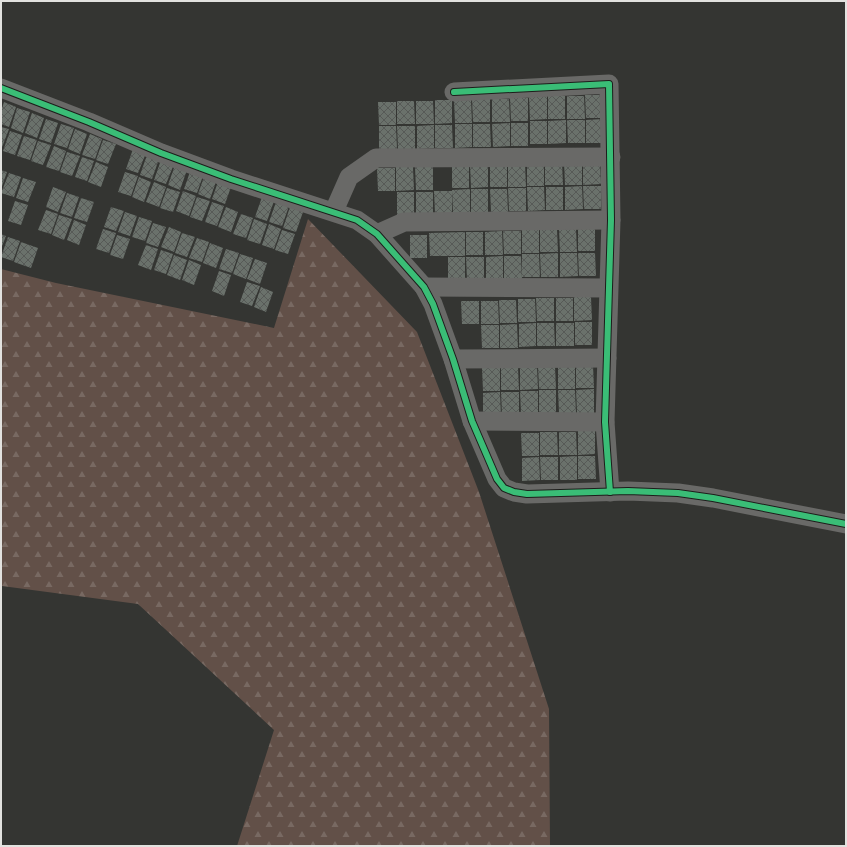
<svg xmlns="http://www.w3.org/2000/svg" width="847" height="847" font-family="Jost,sans-serif">
<defs>
<pattern id="forest-firs" width="22" height="20" patternUnits="userSpaceOnUse"><rect width="22" height="20" fill="#625048"/><path d="M5 1l3.5 6h-7zM16 11l3.5 6h-7z" fill="#786962"/></pattern>
<pattern id="building-cross-hatch" width="8" height="8" patternUnits="userSpaceOnUse"><rect width="8" height="8" fill="#6a716b"/><path d="M0 0l8 8M0 8l8-8" fill="none" stroke="#575a57"/></pattern>
</defs>
<rect width="100%" height="100%" fill="#343532"/>
<!-- forest -->
<polygon fill="url(#forest-firs)" points="308,219 417,332 479,492 549,709 550,846 237,846 274,730 138,604 2,586 1,588 1,269 56,283 274,328"/>
<!-- building -->
<g fill="url(#building-cross-hatch)">
<polygon points="585,95 603,95 603,118 586,118"/>
<polygon points="547,96 547,119 530,120 529,97"/>
<rect x="548" y="96" width="17" height="23"/>
<polygon points="567,96 584,96 585,119 567,119"/>
<polygon points="510,98 528,98 528,121 511,121"/>
<polygon points="471,99 472,123 455,123 454,100"/>
<polygon points="472,99 490,99 490,122 473,122"/>
<polygon points="492,99 509,99 510,122 492,122"/>
<polygon points="435,100 452,100 452,123 435,124"/>
<polygon points="397,101 414,101 415,124 397,124"/>
<polygon points="416,101 433,101 434,124 416,124"/>
<polygon points="4,102 16,107 9,127 1,124 1,111"/>
<polygon points="378,102 396,102 396,125 379,125"/>
<polygon points="17,108 30,112 23,133 11,128"/>
<polygon points="32,113 44,118 37,138 25,133"/>
<polygon points="46,119 58,123 51,143 39,139"/>
<polygon points="603,119 604,143 586,143 586,120"/>
<polygon points="566,120 566,143 548,144 548,121"/>
<polygon points="567,120 585,120 585,143 568,143"/>
<rect x="530" y="121" width="17" height="23"/>
<polygon points="510,123 510,146 493,147 492,124"/>
<rect x="511" y="123" width="17" height="23"/>
<polygon points="61,124 74,128 67,148 54,144"/>
<polygon points="455,124 472,124 472,147 455,148"/>
<polygon points="473,124 490,124 491,147 473,147"/>
<polygon points="434,125 434,148 417,149 417,126"/>
<polygon points="435,125 452,125 453,148 435,148"/>
<polygon points="379,126 396,126 397,149 379,150"/>
<polygon points="397,126 415,126 415,149 398,149"/>
<polygon points="1,127 9,129 1,150"/>
<polygon points="75,129 87,134 80,154 68,149"/>
<polygon points="10,131 22,135 15,155 3,151"/>
<polygon points="90,134 102,139 95,159 82,155"/>
<polygon points="24,136 37,140 30,160 17,156"/>
<polygon points="103,140 116,144 108,164 96,160"/>
<polygon points="38,141 51,145 43,165 31,161"/>
<polygon points="54,146 66,151 59,171 46,167"/>
<polygon points="133,149 146,153 138,173 126,169"/>
<polygon points="67,152 80,156 72,176 60,172"/>
<polygon points="147,155 159,159 152,179 140,175"/>
<polygon points="82,157 94,161 87,181 75,177"/>
<polygon points="161,160 174,164 166,184 154,180"/>
<polygon points="583,161 600,161 601,184 583,185"/>
<polygon points="96,162 108,167 101,187 88,182"/>
<polygon points="545,162 562,162 563,185 545,185"/>
<polygon points="564,162 582,162 582,185 565,185"/>
<polygon points="525,163 526,187 508,187 508,164"/>
<rect x="527" y="163" width="17" height="23"/>
<polygon points="488,164 488,187 471,188 470,165"/>
<rect x="490" y="164" width="17" height="23"/>
<polygon points="175,165 187,170 180,190 168,185"/>
<rect x="452" y="165" width="17" height="23"/>
<polygon points="396,167 413,167 414,190 396,191"/>
<polygon points="415,167 433,167 433,190 416,190"/>
<polygon points="377,168 395,168 395,191 378,191"/>
<polygon points="191,169 204,173 197,193 184,189"/>
<polygon points="1,170 7,172 1,189"/>
<polygon points="125,172 138,176 131,196 118,192"/>
<polygon points="9,173 21,177 14,197 1,193"/>
<polygon points="205,174 217,179 210,199 198,194"/>
<polygon points="139,177 151,182 144,202 132,197"/>
<polygon points="23,178 36,182 28,202 16,198"/>
<polygon points="219,179 232,184 225,204 212,199"/>
<polygon points="154,182 166,187 159,207 146,202"/>
<polygon points="582,186 583,209 565,210 565,187"/>
<polygon points="583,186 601,186 601,209 584,209"/>
<polygon points="53,187 66,192 58,212 46,207"/>
<polygon points="527,187 544,187 545,210 528,211"/>
<rect x="546" y="187" width="17" height="23"/>
<polygon points="167,188 180,192 173,212 160,208"/>
<polygon points="508,188 526,188 526,211 509,211"/>
<polygon points="470,189 470,213 453,213 452,190"/>
<rect x="471" y="189" width="17" height="23"/>
<polygon points="490,189 507,189 508,212 491,212"/>
<polygon points="183,191 196,196 189,216 176,211"/>
<polygon points="434,191 452,191 452,214 435,214"/>
<rect x="397" y="192" width="17" height="23"/>
<rect x="416" y="192" width="17" height="23"/>
<polygon points="67,193 79,197 72,217 60,213"/>
<polygon points="197,197 210,201 202,221 190,217"/>
<polygon points="262,197 274,201 267,221 255,217"/>
<polygon points="81,198 94,202 87,222 74,218"/>
<polygon points="15,201 28,205 21,225 8,221"/>
<polygon points="212,202 224,206 217,226 205,222"/>
<polygon points="276,202 289,206 282,226 269,222"/>
<polygon points="111,207 124,211 116,231 104,227"/>
<polygon points="226,207 238,212 231,232 218,227"/>
<polygon points="290,207 303,212 296,232 283,228"/>
<polygon points="46,210 58,214 51,234 38,230"/>
<polygon points="125,212 137,216 130,236 118,232"/>
<polygon points="241,214 253,218 246,238 233,234"/>
<polygon points="59,215 72,219 64,240 52,235"/>
<polygon points="139,217 152,221 145,241 132,237"/>
<polygon points="254,219 267,224 260,244 247,240"/>
<polygon points="74,220 86,225 79,245 67,240"/>
<polygon points="153,223 166,227 158,247 146,243"/>
<polygon points="269,224 281,229 274,249 262,245"/>
<polygon points="169,227 181,232 174,252 161,247"/>
<rect x="578" y="228" width="17" height="23"/>
<polygon points="103,229 116,233 109,253 96,249"/>
<polygon points="539,229 539,253 522,253 522,230"/>
<polygon points="540,229 557,229 558,252 540,252"/>
<polygon points="559,229 576,229 577,252 560,252"/>
<polygon points="282,230 295,234 288,254 275,250"/>
<polygon points="502,231 503,255 485,255 485,232"/>
<polygon points="503,231 521,231 521,254 504,254"/>
<polygon points="465,232 465,256 430,256 429,233"/>
<rect x="466" y="232" width="17" height="23"/>
<polygon points="182,233 195,237 187,257 175,253"/>
<polygon points="1,234 6,236 1,249"/>
<polygon points="117,235 130,239 123,259 110,255"/>
<rect x="410" y="235" width="17" height="23"/>
<polygon points="8,237 20,241 13,261 1,257"/>
<polygon points="197,238 209,242 202,262 189,258"/>
<polygon points="21,242 38,248 31,268 14,262"/>
<polygon points="210,243 223,248 216,268 203,263"/>
<polygon points="146,245 158,249 151,270 138,265"/>
<polygon points="226,249 239,253 232,273 219,269"/>
<polygon points="161,250 173,254 166,274 154,270"/>
<polygon points="558,253 558,277 541,277 540,254"/>
<polygon points="560,253 577,253 578,276 560,277"/>
<polygon points="578,253 595,253 596,276 579,276"/>
<polygon points="240,254 253,258 246,279 233,274"/>
<polygon points="522,254 539,254 540,277 522,277"/>
<polygon points="174,255 187,260 180,280 167,275"/>
<polygon points="503,256 503,279 486,280 486,257"/>
<polygon points="504,256 521,256 522,279 504,279"/>
<rect x="448" y="257" width="17" height="23"/>
<polygon points="466,257 484,257 484,280 467,280"/>
<polygon points="255,259 267,263 260,284 247,279"/>
<polygon points="189,260 201,265 194,285 182,280"/>
<polygon points="219,271 231,275 224,296 212,291"/>
<polygon points="247,282 260,286 252,306 240,302"/>
<polygon points="261,287 273,292 266,312 254,307"/>
<polygon points="574,297 591,297 592,320 574,321"/>
<polygon points="536,298 554,298 554,321 537,321"/>
<rect x="556" y="298" width="17" height="23"/>
<polygon points="518,299 535,299 536,322 518,322"/>
<polygon points="499,300 516,300 517,323 500,323"/>
<polygon points="461,301 479,301 479,324 462,324"/>
<polygon points="481,301 498,301 499,324 481,324"/>
<rect x="575" y="322" width="17" height="23"/>
<polygon points="536,323 536,346 519,347 519,324"/>
<polygon points="537,323 554,323 555,346 537,346"/>
<rect x="556" y="323" width="18" height="23"/>
<polygon points="517,324 518,348 500,348 500,325"/>
<polygon points="481,325 499,325 499,348 482,348"/>
<polygon points="575,365 575,389 558,389 558,366"/>
<polygon points="576,365 593,365 594,388 576,388"/>
<polygon points="537,366 538,389 520,390 520,367"/>
<polygon points="538,366 555,366 556,389 539,389"/>
<polygon points="501,367 518,367 519,390 501,390"/>
<polygon points="482,368 500,368 500,391 483,391"/>
<polygon points="594,389 594,413 577,413 576,390"/>
<polygon points="539,390 556,390 556,413 539,414"/>
<polygon points="558,390 575,390 576,413 559,413"/>
<polygon points="520,391 538,391 538,414 521,414"/>
<polygon points="500,392 501,416 483,416 483,393"/>
<polygon points="501,392 519,392 519,415 502,415"/>
<polygon points="578,431 595,431 595,454 578,455"/>
<polygon points="540,432 557,432 558,455 540,455"/>
<polygon points="559,432 576,432 577,455 559,455"/>
<polygon points="521,433 539,433 539,456 522,456"/>
<polygon points="577,456 577,480 560,480 560,457"/>
<polygon points="578,456 595,456 596,479 578,479"/>
<polygon points="539,457 540,480 522,481 522,458"/>
<polygon points="540,457 558,457 558,480 541,480"/>
</g>
<g fill="none" stroke-linecap="round" stroke-linejoin="round">
<!-- minor -->
<g stroke="#696967" stroke-width="19">
<polyline points="1,88 89,122 161,153 231,179 357,220 377,234 424,287 433,304 453,359 472,421 497,479 504,488 514,492 527,494 628,491 678,493 713,498 846,524"/>
<polyline points="454,92 609,84 611,220 605,422 610,492"/>
<polyline points="334,211 349,177 376,158 611,157"/>
<polyline points="377,234 404,222 611,220"/>
<polyline points="424,287 608,288"/>
<polyline points="453,359 607,358"/>
<polyline points="472,421 605,422"/>
</g>
<defs>
<g id="cycleway">
<polyline points="1,88 89,122 161,153 231,179 357,220 377,234 424,287 433,304 453,359 472,421 497,479 504,488 514,492 527,494 628,491 678,493 713,498 846,524"/>
<polyline points="454,92 609,84 611,220 605,422 610,492"/>
</g>
</defs>
<!-- cycleway casing -->
<use href="#cycleway" stroke="#1d1d1b" stroke-width="8"/>
<!-- cycleway -->
<use href="#cycleway" stroke="#3abd76" stroke-width="6"/>
</g>
<!-- border -->
<rect width="847" height="847" fill="none" stroke="#e2e2df" stroke-width="4"/>
</svg>
